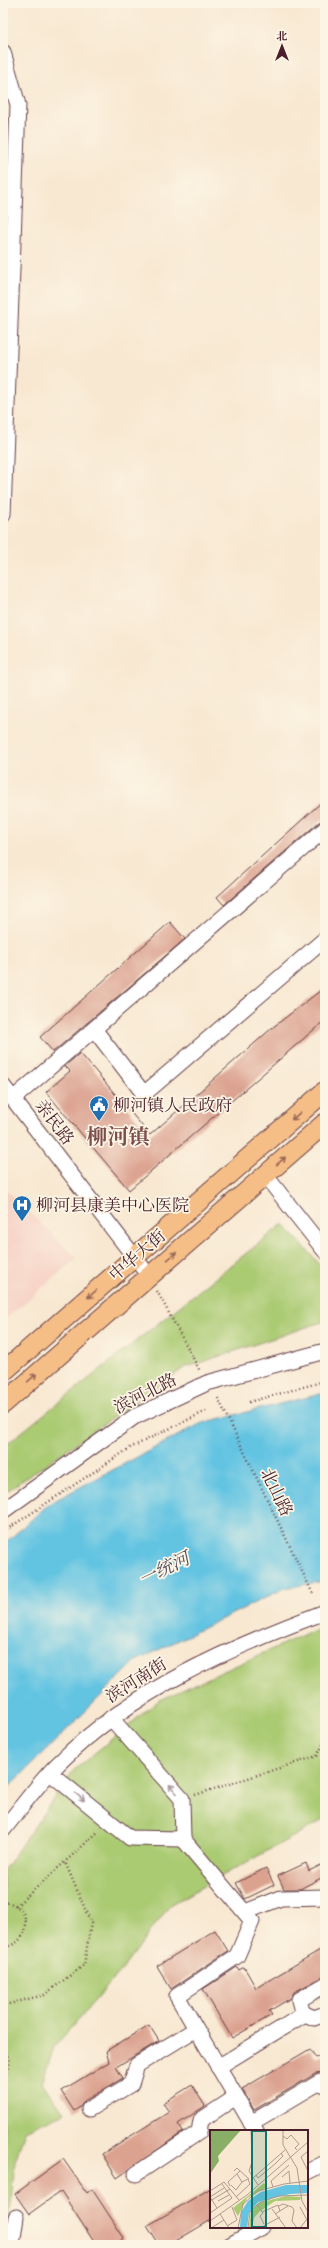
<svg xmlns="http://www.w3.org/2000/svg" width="328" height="2248" font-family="'IM FELL DW Pica','Noto Serif SC',serif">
<rect width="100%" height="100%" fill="#fcf5e5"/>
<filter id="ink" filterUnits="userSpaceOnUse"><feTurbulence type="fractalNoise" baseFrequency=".025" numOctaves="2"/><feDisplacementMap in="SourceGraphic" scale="8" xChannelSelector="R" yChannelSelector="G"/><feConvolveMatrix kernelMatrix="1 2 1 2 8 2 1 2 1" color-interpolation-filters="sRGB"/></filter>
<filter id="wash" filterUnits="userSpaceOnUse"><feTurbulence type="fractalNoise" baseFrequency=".012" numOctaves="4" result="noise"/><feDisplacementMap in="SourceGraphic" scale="16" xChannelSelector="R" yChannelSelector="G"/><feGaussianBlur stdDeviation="0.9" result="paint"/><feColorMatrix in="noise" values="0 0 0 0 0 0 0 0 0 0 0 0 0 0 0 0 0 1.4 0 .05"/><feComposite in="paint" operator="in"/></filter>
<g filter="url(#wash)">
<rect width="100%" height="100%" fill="#f8e8d1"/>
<!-- built -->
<polygon fill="#f6d2c5" points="3,1187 77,1258 3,1321"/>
<!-- green -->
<g fill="#abcb73" stroke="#7a754f">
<polygon points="283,1224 325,1270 325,1321 184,1368 3,1494 3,1447"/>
<polygon points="325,1625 325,1819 171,1904 120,1972 54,2047 42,2083 64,2113 25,2131 15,2161 7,2245 3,2245 3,1871 73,1771 158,1701"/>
</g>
<!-- water -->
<polygon fill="#64c4e2" stroke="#577286" points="325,1393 325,1581 285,1588 136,1661 3,1793 3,1545 50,1503 202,1423"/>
<g id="blocks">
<!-- building -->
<g fill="#dca290">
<polygon points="325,799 325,820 319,822 224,905 217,897"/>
<polygon points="170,922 185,939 53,1052 40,1037"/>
<polygon points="325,987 325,1020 129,1190 46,1092 70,1071 65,1066 80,1053 150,1135 272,1028"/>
<polygon points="306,1863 309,1871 325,1863 325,1876 300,1889 284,1889 278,1876"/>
<polygon points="266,1868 274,1885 245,1899 236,1883"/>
<polygon points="215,1930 228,1951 171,1989 157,1966"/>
<polygon points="325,1947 325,1976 294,1992 291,1998 269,2011 272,2015 232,2038 203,1989 237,1967 239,1970 244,1967 256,1988"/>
<polygon points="149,2025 159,2041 116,2067 123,2078 84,2101 80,2107 74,2111 61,2091 109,2062 106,2051"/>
<polygon points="310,2049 316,2058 325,2053 325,2073 315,2074 254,2110 242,2089"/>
<polygon points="192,2085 205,2106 178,2124 183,2132 117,2178 102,2154 169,2112 163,2103"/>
<polygon points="63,2159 87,2193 92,2189 124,2238 114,2245 96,2245 61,2191 29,2214 15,2194"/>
<polygon points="211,2188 211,2220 169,2245 159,2245 147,2226"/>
</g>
</g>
</g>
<g filter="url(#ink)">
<use href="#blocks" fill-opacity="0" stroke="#643d44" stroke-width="1"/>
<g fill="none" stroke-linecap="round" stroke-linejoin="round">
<defs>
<g id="minor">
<polyline points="3,52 18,105 3,514"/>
<polyline points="94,1029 144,1094 325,939"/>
<polyline points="3,1086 149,1276"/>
<polyline points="13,1099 325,829"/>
<polyline points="265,1175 325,1251"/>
<polyline points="3,1511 134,1417 207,1383 325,1351"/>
<polyline points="111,1718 182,1799 183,1839 252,1921 237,1956 177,1996 256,2131"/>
<polyline points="50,1773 130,1838 183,1839"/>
<path d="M 3,1830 C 21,1808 38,1783 59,1763 C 132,1690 229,1648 325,1612"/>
<polyline points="245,1912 281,1898 325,1897"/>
<polyline points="303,2013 314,2018 325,2014"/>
<polyline points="218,2067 303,2015 299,2000 325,1985"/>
<polyline points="89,2109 131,2084 137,2065 196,2029"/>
<polyline points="251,2123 320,2082 325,2085"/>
<polyline points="307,2172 325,2163"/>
<polyline points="136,2174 199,2132 201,2120 236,2097"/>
<polyline points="12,2245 16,2217"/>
<polyline points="230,2245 262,2227"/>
</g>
<g id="major">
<polyline points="3,1372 325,1091"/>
<polyline points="3,1404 325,1123"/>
</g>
</defs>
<!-- minor casing -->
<use href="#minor" stroke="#643d44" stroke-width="17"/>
<!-- major casing -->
<use href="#major" stroke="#643d44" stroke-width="21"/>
<!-- path -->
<g stroke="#643d44" stroke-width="2.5" stroke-dasharray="1 3" stroke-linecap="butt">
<polyline points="157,1291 200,1371"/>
<polyline points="249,1402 325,1381"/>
<polyline points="3,1532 130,1448 206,1411"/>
<polyline points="195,1795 317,1756 325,1741"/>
<path d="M 3,1902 C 33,1903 34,1944 3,1947"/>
<polyline points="16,1906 99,1831"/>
<polyline points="3,2004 5,2005 3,2012"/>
<polyline points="5,2005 44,1995 84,1965 91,1923 65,1862"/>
<path d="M 3,2049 C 10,2057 12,2069 3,2077"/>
</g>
<!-- minor -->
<use href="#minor" stroke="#fff" stroke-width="15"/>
<!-- major -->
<use href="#major" stroke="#f6be87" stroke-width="19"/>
<!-- path-bridge -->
<polyline stroke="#643d44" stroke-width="2.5" stroke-dasharray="1 3" stroke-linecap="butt" points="218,1398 314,1596"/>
</g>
<!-- one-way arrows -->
<defs><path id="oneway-shaft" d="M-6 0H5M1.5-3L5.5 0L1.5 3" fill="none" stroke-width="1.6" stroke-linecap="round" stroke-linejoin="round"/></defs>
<g stroke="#976754">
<use href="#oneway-shaft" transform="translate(296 1116) rotate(139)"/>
<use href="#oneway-shaft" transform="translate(281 1161) rotate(-41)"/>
<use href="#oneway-shaft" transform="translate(172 1256) rotate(-41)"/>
<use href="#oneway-shaft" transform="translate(92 1294) rotate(139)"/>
<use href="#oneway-shaft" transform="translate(32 1378) rotate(-41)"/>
</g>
<g stroke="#ae9aa0">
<use href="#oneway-shaft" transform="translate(173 1789) rotate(-131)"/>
<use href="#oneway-shaft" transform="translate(80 1797) rotate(39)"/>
</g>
</g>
<!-- icons -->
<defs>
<symbol id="civic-pin" viewBox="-11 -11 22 30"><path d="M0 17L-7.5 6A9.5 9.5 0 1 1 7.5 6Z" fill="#1f6fb2" stroke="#fcf5e5"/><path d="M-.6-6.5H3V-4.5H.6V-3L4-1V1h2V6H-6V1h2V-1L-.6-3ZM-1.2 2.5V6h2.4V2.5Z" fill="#fff"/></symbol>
<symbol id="hospital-pin" viewBox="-11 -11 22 30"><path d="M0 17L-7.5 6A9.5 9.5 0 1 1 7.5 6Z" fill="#1f6fb2" stroke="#fcf5e5"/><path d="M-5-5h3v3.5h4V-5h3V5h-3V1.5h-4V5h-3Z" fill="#fff"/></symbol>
</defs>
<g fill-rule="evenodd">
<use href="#civic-pin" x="88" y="1094" width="22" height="30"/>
<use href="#hospital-pin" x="11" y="1194" width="22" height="30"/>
</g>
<g text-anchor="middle" stroke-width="3.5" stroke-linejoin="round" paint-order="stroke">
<!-- poi labels -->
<g font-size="17" fill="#4a1f2b" stroke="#fcf5e5" text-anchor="start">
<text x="113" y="1111">柳河镇人民政府</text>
<text x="36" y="1211">柳河县康美中心医院</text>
</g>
<!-- street labels -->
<g font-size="17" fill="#4a1f2b" stroke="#fcf5e5">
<text transform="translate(55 1122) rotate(53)" y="6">亲民路</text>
<text transform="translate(137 1255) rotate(-41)" y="6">中华大街</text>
<text transform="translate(145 1393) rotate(-27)" y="6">滨河北路</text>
<text transform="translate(277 1492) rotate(64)" y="6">北山路</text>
<text transform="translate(136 1680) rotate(-32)" y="6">滨河南街</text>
</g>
<!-- water labels -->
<g font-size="18" font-style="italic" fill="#525162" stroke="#fcf5e5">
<text transform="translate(164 1569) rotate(-26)" y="6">一统河</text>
</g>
<!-- district labels -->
<g font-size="21" font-weight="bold" fill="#7d4d4e" stroke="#fcf5e5">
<text x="118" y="1144">柳河镇</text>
</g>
</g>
<!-- overview -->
<g transform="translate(210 2130)">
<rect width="98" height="98" fill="#f8e8d1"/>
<path d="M 54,53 L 57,57 L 37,68 L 28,86 L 23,78 ZM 76,66 L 91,67 L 90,70 L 65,71 L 49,82 L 44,88 L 42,98 L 39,98 L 41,82 L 49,73 Z" fill="#abcb73"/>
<path d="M 0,0 L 31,0 L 8,26 L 9,31 L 0,44 Z" fill="#88af65"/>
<path d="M 76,55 L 98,55 L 98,63 L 80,64 L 48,72 L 39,83 L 37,98 L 30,98 L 31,82 L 38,71 L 51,62 Z" fill="#64c4e2"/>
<path fill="none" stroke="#b2988f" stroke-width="1" d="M 41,0 L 42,32 L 39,41 L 48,55M 73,0 L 73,15 L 87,38 L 92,71 L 98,82M 73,6 L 77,9 L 81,5 L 89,14 L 85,18 L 87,20M 98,21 L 91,27 L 98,41M 24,41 L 27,38 L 39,49M 46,45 L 48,48 L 65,34 L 73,26 L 71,23M 72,47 L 79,41 L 80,53M 43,48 L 75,20M 21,55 L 26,60 L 32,52M 20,56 L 18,52 L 30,41M 63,57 L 61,51 L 79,35M 0,61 L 14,52 L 29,70M 0,67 L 14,58M 0,67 L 7,78M 26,67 L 40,54 L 38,49 L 32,52 L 27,44M 0,71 L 20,59M 8,71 L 19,65M 47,74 L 53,83 L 50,86 L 54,94M 69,76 L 73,74 L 82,77 L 84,80 L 82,91 L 87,98M 90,77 L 98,92M 62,79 L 76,98M 52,82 L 68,75 L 70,81M 0,83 L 22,68 L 12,54M 10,84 L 19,98M 65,84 L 78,76M 0,91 L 37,65 L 98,12M 17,96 L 27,90 L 22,77M 1,98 L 14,90M 28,98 L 33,74 L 48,61 L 74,54 L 98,51M 38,98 L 40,82 L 49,73 L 68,66 L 98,65M 50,98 L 70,87M 90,98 L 98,88"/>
<path fill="#0f766e" fill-opacity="0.15" stroke="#0f766e" stroke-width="2" d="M 42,1 L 56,1 L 56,97 L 42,97 Z"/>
<rect width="98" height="98" fill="none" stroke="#4a1f2b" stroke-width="2"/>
</g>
<!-- margin -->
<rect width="328" height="2248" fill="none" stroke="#fcf5e5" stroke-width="16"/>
<!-- north arrow -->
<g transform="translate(282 46)" stroke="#fcf5e5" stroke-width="3" paint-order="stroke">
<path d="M0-3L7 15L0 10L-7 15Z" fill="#4a1f2b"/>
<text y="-6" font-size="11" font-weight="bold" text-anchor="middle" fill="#4a1f2b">北</text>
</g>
</svg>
